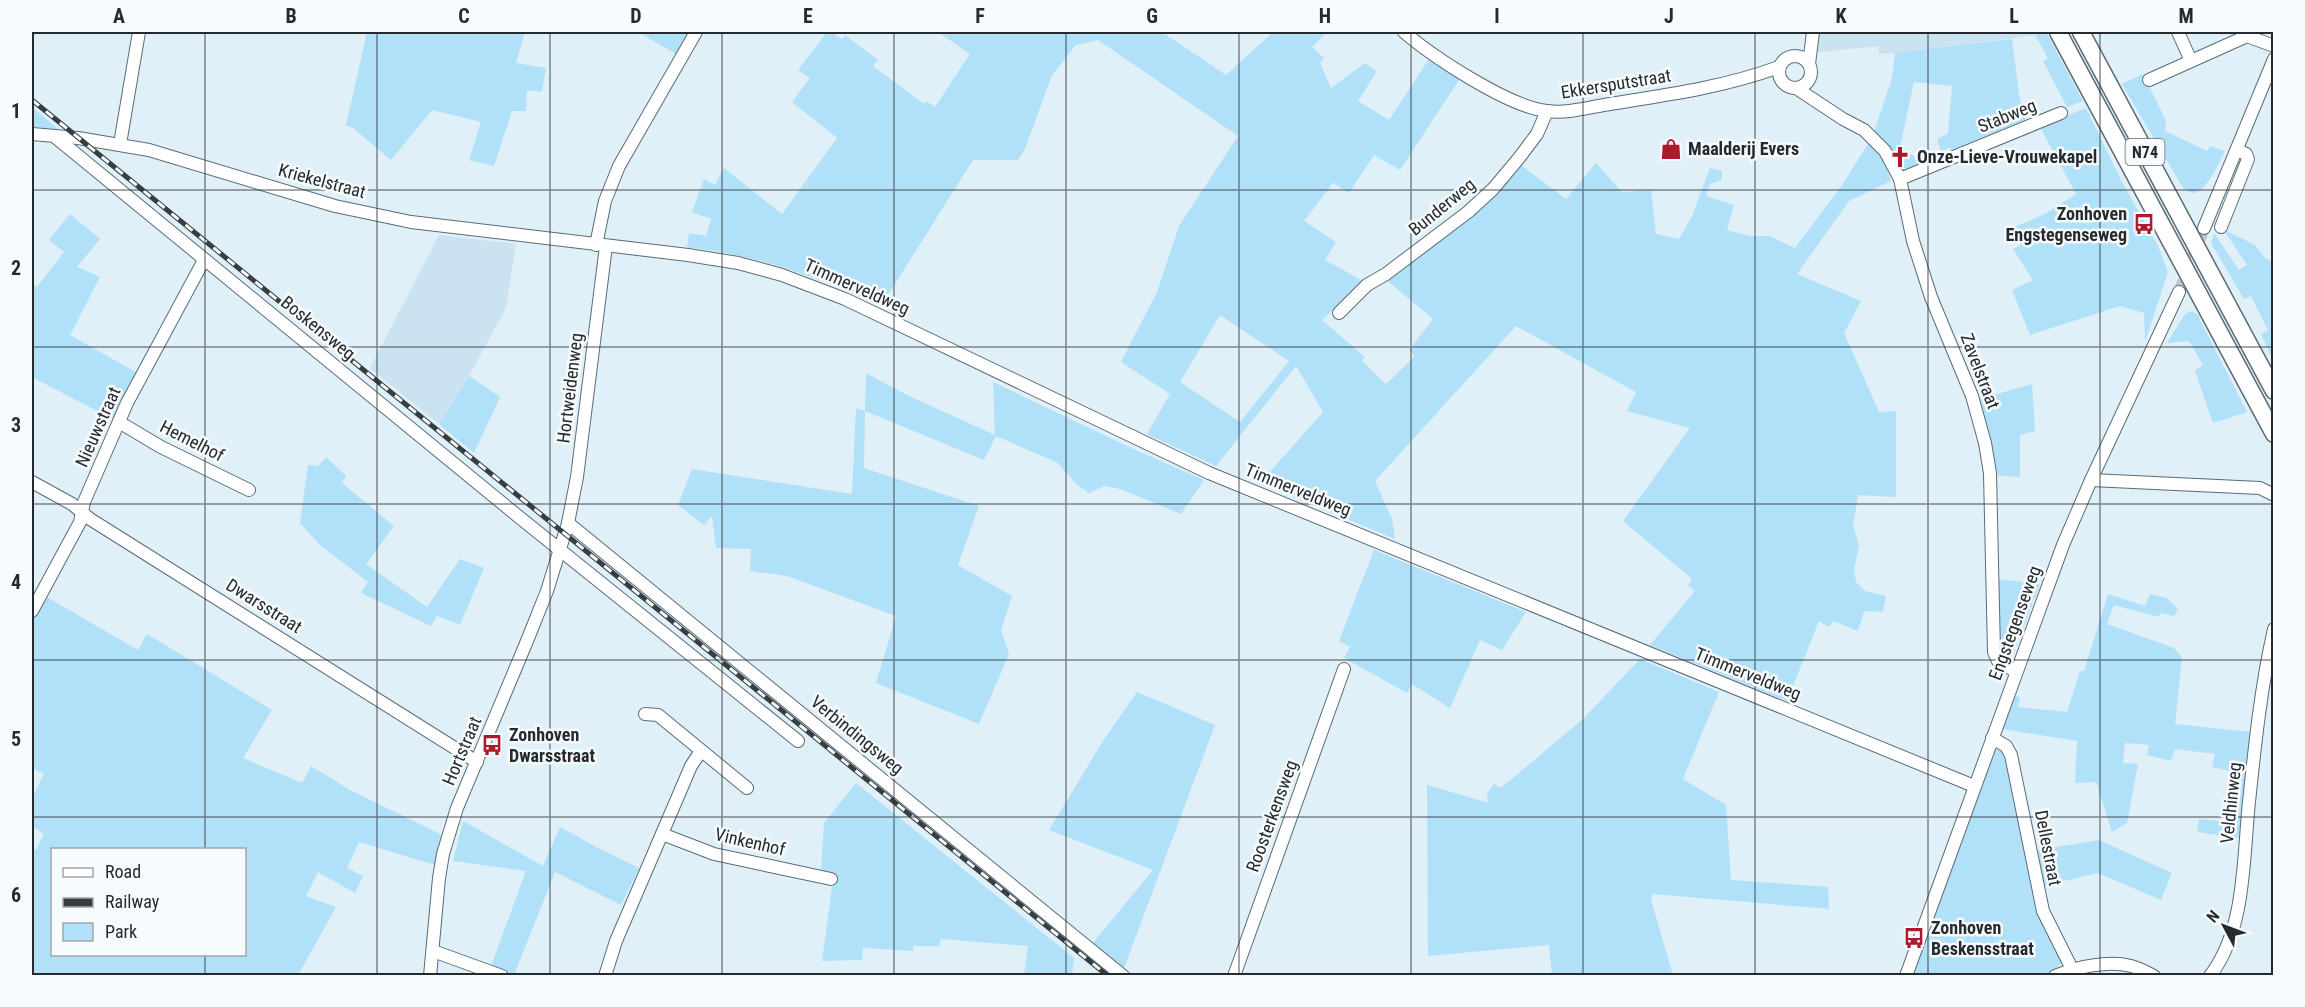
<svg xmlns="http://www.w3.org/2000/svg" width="2305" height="1007" font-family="'Roboto Condensed',sans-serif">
<rect width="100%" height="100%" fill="#dff0f9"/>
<!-- built -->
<g fill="#cbe3f0">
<polygon points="1818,32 2045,32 2035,35 1913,52 1879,54 1878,46 1813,53"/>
<polygon points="439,235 516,244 506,308 469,376 439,424 370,368"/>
</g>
<!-- green -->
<g fill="#b1e0f9" fill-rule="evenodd">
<polygon points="367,32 525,32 516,63 546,68 542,92 527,90 526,111 512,111 494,166 469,160 481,122 432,110 391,160 353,128 346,125"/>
<polygon points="638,32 688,32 676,54"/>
<path d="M 827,32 L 831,32 L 842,39 L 845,35 L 878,60 L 873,66 L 924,104 L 926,101 L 935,107 L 970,54 L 938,32 L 1162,32 L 1226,75 L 1273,32 L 1327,32 L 1312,47 L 1324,58 L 1320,63 L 1331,88 L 1365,63 L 1377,71 L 1358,101 L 1389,120 L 1429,59 L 1461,77 L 1400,170 L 1374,155 L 1349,193 L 1333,183 L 1304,221 L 1336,242 L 1325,260 L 1363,281 L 1322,320 L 1365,357 L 1362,361 L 1386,384 L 1415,356 L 1409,350 L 1433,319 L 1385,279 L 1521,165 L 1566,199 L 1596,163 L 1622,192 L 1651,190 L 1656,234 L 1679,239 L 1692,216 L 1710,168 L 1722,171 L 1722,180 L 1710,184 L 1706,196 L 1734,205 L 1727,230 L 1750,236 L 1769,236 L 1795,248 L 1842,185 L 1870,141 L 1883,158 L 1891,181 L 1849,201 L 1797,274 L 1861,301 L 1844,333 L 1879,412 L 1896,411 L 1896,497 L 1858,495 L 1853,526 L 1859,545 L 1854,569 L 1856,582 L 1865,591 L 1886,596 L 1883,612 L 1864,611 L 1858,631 L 1833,621 L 1829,627 L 1819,621 L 1787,701 L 1650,645 L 1695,591 L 1688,585 L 1692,579 L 1623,521 L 1690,428 L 1627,411 L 1636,392 L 1516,326 L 1375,481 L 1392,519 L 1395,539 L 1260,483 L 1323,412 L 1296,366 L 1216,466 L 1147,434 L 1170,394 L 1121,362 L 1157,292 L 1179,226 L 1238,136 L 1098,40 L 1076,45 L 1052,75 L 1025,149 L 1018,160 L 973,160 L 881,306 C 813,275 762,257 687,247 L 689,233 L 706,236 L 711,219 L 692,212 L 704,179 L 715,185 L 724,168 L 782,214 L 837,138 L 792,102 L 810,78 L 798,70 ZM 1220,315 L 1289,361 L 1240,422 L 1180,382 Z"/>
<polygon points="2046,32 2083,101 2067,107 2043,61 2048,58 2035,35"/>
<polygon points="2012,39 2019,94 2027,124 1953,153 1950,147 1941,152 1937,140 1948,133 1952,86 1914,82 1899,152 1913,155 1918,163 1917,167 1906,172 1900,169 1874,132 1892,78 1895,53"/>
<path d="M 2143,74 L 2166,121 L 2165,131 L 2207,151 L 2210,146 L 2225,151 C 2220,161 2205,195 2192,193 C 2188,192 2186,189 2183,188 L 2122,84 Z"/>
<polygon points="32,107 59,130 32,127"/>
<polygon points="2086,108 2121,180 2158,246 2168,272 2145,342 2144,313 2120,306 2030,335 2012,290 2033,280 2013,249 2021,245 2012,228 2045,214 2076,194 2040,127"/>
<polygon points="70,214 100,239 77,267 100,277 70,335 139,374 116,421 32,377 32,283 37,287 64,252 49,240"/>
<polygon points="2223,229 2255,245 2265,258 2273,262 2273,360 2261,334 2268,330 2251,296 2244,299 2211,243 2214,233 2239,270 2247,265"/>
<polygon points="2191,311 2197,314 2247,412 2213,423 2195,371 2203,365 2189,341 2167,343 2185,314"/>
<polygon points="866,373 909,396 995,435 993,382 1129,447 1204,480 1181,514 1120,489 1104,486 1089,493 1076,484 1058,463 996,436 984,460 865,411 864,468 979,506 958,565 1012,596 1001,630 1009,654 979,724 876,683 896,616 787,576 750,571 751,549 716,548 712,516 704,525 678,505 692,469 852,494 856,408 865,411"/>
<polygon points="469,376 500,397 474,453 439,424"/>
<polygon points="2032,384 2035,431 2020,435 2020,477 1994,475 1990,442 1980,399"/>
<polygon points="326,457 346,476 342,483 394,526 366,564 427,607 460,559 484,568 460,625 437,616 431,626 361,593 368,582 320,545 300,523 308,465 318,466"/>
<polygon points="1374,550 1526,612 1502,650 1480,640 1450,708 1412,684 1407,693 1344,658 1350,647 1339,641"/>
<polygon points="1998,579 2040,584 2013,654 2006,658 1998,652"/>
<polygon points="2108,594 2145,606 2150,594 2167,598 2178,609 2174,616 2161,613 2159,617 2114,605 2107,624 2174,648 2182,657 2175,724 2252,732 2239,838 2197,832 2199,819 2227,822 2233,772 2212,767 2215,754 2175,749 2171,761 2147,755 2149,745 2125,743 2123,763 2138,764 2127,823 2112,832 2096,782 2075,783 2077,741 2002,729 2013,696 2020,697 2018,707 2067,712 2080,671 2084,671"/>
<path d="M 45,596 L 138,650 L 147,634 L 272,710 L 243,758 L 302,783 L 311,766 L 350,790 L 442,835 L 435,865 L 359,842 L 347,868 L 363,876 L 355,893 L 318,872 L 306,896 L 336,907 L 298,975 L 32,976 L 32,848 L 36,850 L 44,834 L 32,826 L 32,798 L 44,774 L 32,768 L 32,619 ZM 52,850 L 244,850 L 244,954 L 52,954 Z"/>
<path d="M 1640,659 L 1719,692 L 1683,779 L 1726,805 L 1731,880 L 1828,887 L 1829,909 L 1653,894 L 1651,900 L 1673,975 L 1552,975 L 1549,945 L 1428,956 L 1427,785 L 1489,803 C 1485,795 1488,791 1494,784 L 1501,788 L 1583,719 Z"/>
<polygon points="1137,692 1215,725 1124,968 1092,944 1153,870 1049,830 1103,741"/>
<polygon points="1999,748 2004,750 2063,962 2053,971 2041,975 1912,976 1994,751"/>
<polygon points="856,783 1074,958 1072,975 1024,975 1028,946 941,939 939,946 913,946 913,951 863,948 862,960 822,961 833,880 821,870 824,823"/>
<polygon points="463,821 543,866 560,827 598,848 639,868 621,905 555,872 514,975 491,966 526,871 453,861"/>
<polygon points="2099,840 2172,873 2161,900 2098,873 2042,886 2037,850"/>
</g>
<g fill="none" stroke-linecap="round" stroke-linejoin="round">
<!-- minor-tunnel -->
<polyline stroke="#bac8d0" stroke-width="12" stroke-dasharray="12 6" stroke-linecap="butt" points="2179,292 2204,228"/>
<defs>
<g id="minor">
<path d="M 1404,32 C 1433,57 1509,107 1547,111 C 1567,114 1590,107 1610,104 C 1667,95 1725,87 1779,67"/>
<polyline points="2178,32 2191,61"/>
<circle cx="1795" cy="72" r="16"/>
<polyline points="1809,64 1813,32"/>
<polyline points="2149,80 2247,36 2274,46"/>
<polyline points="1796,88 1843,119 1864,130 1885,151 1900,179 1913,241 1931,297 1972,396 1985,443 1990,473 1994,652 1998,661 2015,671"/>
<polyline points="32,134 78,138 149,150 335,206 411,222 688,255 738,263 782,275 845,299 1209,473 1974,786"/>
<polyline points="54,136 519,517 798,741"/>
<polyline points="120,144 139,32"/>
<polyline points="1900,179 2061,113"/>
<polyline points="2221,227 2248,159 2246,154 2237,150"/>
<polyline points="2204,228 2274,59"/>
<polyline points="596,245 605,201 619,166 696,32"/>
<polyline points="1339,313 1367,285 1386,274 1468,212 1493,189 1519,158 1537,134 1547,111"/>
<polyline points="119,422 161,447 249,490"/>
<polyline points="2091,480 2260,488 2274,495"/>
<polyline points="32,482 72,504 90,519 477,762"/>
<polyline points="568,523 1123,976"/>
<polyline points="32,611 80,522 84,502 127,403 204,260"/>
<polyline points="645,714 658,715 747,788"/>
<polyline points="1992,738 2006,746 2011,755 2043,911 2072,969"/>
<polyline points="662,834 714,854 831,879"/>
<polyline points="433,951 502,976"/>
<polyline points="430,976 439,878 443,854 457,808 527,641 547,591 568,523 577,477 606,246"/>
<polyline points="605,976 616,941 691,766 701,751"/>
<polyline points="1234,976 1344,669"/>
<polyline points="1906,976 2063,545 2091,480 2179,292"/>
<path d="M 2055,976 C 2077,967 2108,960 2131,966 C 2139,968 2146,972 2154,976"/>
<path d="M 2210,976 C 2246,929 2243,858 2249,802 C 2255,744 2261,686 2274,629"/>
</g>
<g id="highway">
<polyline points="2058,32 2274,434"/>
<polyline points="2081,32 2274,391"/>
</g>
</defs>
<!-- minor casing -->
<use href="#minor" stroke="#5c6b73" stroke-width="14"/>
<!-- highway casing -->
<use href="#highway" stroke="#5c6b73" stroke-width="19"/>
<!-- minor -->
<use href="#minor" stroke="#fff" stroke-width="12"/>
<!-- highway -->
<use href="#highway" stroke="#fff" stroke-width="16"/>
<defs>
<polyline id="rail" points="32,100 1108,976"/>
</defs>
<!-- rail casing -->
<use href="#rail" stroke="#373e42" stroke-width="5"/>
<!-- rail -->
<use href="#rail" stroke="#f8fbfd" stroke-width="3" stroke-dasharray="9" stroke-linecap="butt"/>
</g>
<!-- grid -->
<path fill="none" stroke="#242a2d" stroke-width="1.5" stroke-opacity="0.55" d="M 205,32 L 205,850M 377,32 L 377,976M 550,32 L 550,976M 722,32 L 722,976M 894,32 L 894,976M 1066,32 L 1066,976M 1239,32 L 1239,976M 1411,32 L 1411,976M 1583,32 L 1583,976M 1755,32 L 1755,976M 1928,32 L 1928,976M 2100,32 L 2100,976M 32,190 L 2274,190M 32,347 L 2274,347M 32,504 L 2274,504M 32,660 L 2274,660M 32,817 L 2274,817M 205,954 L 205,976"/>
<!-- icons -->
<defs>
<symbol id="shop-bare" viewBox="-9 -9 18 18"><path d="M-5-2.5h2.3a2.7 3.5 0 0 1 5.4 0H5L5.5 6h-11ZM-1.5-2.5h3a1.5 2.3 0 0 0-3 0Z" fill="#ad192d" stroke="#f8fbfd" stroke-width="2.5" paint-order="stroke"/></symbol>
<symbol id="church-bare" viewBox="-9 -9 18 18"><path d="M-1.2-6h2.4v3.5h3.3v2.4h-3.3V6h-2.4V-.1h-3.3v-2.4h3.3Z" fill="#ad192d" stroke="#f8fbfd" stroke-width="2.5" paint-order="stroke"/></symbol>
<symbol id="bus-bare" viewBox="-9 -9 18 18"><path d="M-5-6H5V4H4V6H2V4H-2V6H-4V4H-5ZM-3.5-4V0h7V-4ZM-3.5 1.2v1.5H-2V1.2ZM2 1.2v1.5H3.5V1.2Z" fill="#ad192d" stroke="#f8fbfd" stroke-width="2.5" paint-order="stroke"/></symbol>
</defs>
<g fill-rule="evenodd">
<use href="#shop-bare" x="1656" y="134" width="30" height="30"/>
<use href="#church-bare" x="1885" y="142" width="30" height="30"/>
<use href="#bus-bare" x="2129" y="209" width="30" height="30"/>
<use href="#bus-bare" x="477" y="730" width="30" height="30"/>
<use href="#bus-bare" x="1899" y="923" width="30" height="30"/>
</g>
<g text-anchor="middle" stroke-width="5" stroke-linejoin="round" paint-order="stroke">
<!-- shield labels -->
<rect fill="#f8fbfd" stroke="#64696b" stroke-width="1.5" x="2125.5" y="139" width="39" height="26" rx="4.5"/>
<g font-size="16" font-weight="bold" fill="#242a2d">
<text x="2145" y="158">N74</text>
</g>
<!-- street labels -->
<g font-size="18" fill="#242a2d" stroke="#f8fbfd">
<text transform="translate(1616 84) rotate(-9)" y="6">Ekkersputstraat</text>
<text transform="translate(2007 116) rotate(-22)" y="6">Stabweg</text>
<text transform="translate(322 181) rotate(15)" y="6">Kriekelstraat</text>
<text transform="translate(1442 207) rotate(-39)" y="6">Bunderweg</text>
<text transform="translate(857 287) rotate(24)" y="6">Timmerveldweg</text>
<text transform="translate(318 328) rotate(39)" y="6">Boskensweg</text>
<text transform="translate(1980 371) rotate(69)" y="6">Zavelstraat</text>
<text transform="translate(570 388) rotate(-83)" y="6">Hortweidenweg</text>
<text transform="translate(98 427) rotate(-66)" y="6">Nieuwstraat</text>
<text transform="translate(192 441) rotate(27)" y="6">Hemelhof</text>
<text transform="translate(1298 490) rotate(22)" y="6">Timmerveldweg</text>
<text transform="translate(264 606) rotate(32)" y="6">Dwarsstraat</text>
<text transform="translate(2015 623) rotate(-70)" y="6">Engstegenseweg</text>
<text transform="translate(1748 674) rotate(22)" y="6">Timmerveldweg</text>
<text transform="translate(857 735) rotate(39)" y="6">Verbindingsweg</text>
<text transform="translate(462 751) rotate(-67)" y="6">Hortstraat</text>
<text transform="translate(2231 803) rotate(-84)" y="6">Veldhinweg</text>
<text transform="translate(1272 816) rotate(-70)" y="6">Roosterkensweg</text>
<text transform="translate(750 842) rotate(13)" y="6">Vinkenhof</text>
<text transform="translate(2048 848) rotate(79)" y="6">Dellestraat</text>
</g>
<!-- poi labels -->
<g font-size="18" font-weight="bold" fill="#242a2d" stroke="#f8fbfd" text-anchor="start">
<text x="1688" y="155">Maalderij Evers</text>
<text x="1917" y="163">Onze-Lieve-Vrouwekapel</text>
<text x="2127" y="220" text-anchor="end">Zonhoven<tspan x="2127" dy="21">Engstegenseweg</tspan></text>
<text x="509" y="741">Zonhoven<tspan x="509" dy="21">Dwarsstraat</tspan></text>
<text x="1931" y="934">Zonhoven<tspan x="1931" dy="21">Beskensstraat</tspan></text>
</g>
</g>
<!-- border -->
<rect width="2305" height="1007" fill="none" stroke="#f8fbfd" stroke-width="66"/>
<!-- legend -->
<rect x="51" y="848" width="195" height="108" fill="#f8fbfd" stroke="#a3a7aa" stroke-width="1.5"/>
<rect x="63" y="868" width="30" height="9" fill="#ffffff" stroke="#a3a7aa" stroke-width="1.5"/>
<text x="105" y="878" font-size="18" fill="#242a2d">Road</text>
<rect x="63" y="898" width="30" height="9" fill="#373e42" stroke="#a3a7aa" stroke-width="1.5"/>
<text x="105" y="908" font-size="18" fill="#242a2d">Railway</text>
<rect x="63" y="923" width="30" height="18" fill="#b1e0f9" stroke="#a3a7aa" stroke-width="1.5"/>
<text x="105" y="938" font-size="18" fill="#242a2d">Park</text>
<!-- north arrow -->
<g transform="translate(2224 926) rotate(311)" stroke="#f8fbfd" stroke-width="4.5" paint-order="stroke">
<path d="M0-4.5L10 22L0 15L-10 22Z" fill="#242a2d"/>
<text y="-9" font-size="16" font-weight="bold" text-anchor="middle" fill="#242a2d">N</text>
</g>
<rect x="33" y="33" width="2239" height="941" fill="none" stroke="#242a2d" stroke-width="2"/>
<g font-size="20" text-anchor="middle" font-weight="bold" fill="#242a2d">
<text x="119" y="23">A</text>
<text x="291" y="23">B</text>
<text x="464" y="23">C</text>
<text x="636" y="23">D</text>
<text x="808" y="23">E</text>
<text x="980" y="23">F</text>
<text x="1152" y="23">G</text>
<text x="1325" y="23">H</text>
<text x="1497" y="23">I</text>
<text x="1669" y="23">J</text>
<text x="1841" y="23">K</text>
<text x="2014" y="23">L</text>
<text x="2186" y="23">M</text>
<text x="16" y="118">1</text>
<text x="16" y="275">2</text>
<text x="16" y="432">3</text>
<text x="16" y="589">4</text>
<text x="16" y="746">5</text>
<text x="16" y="902">6</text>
</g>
</svg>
